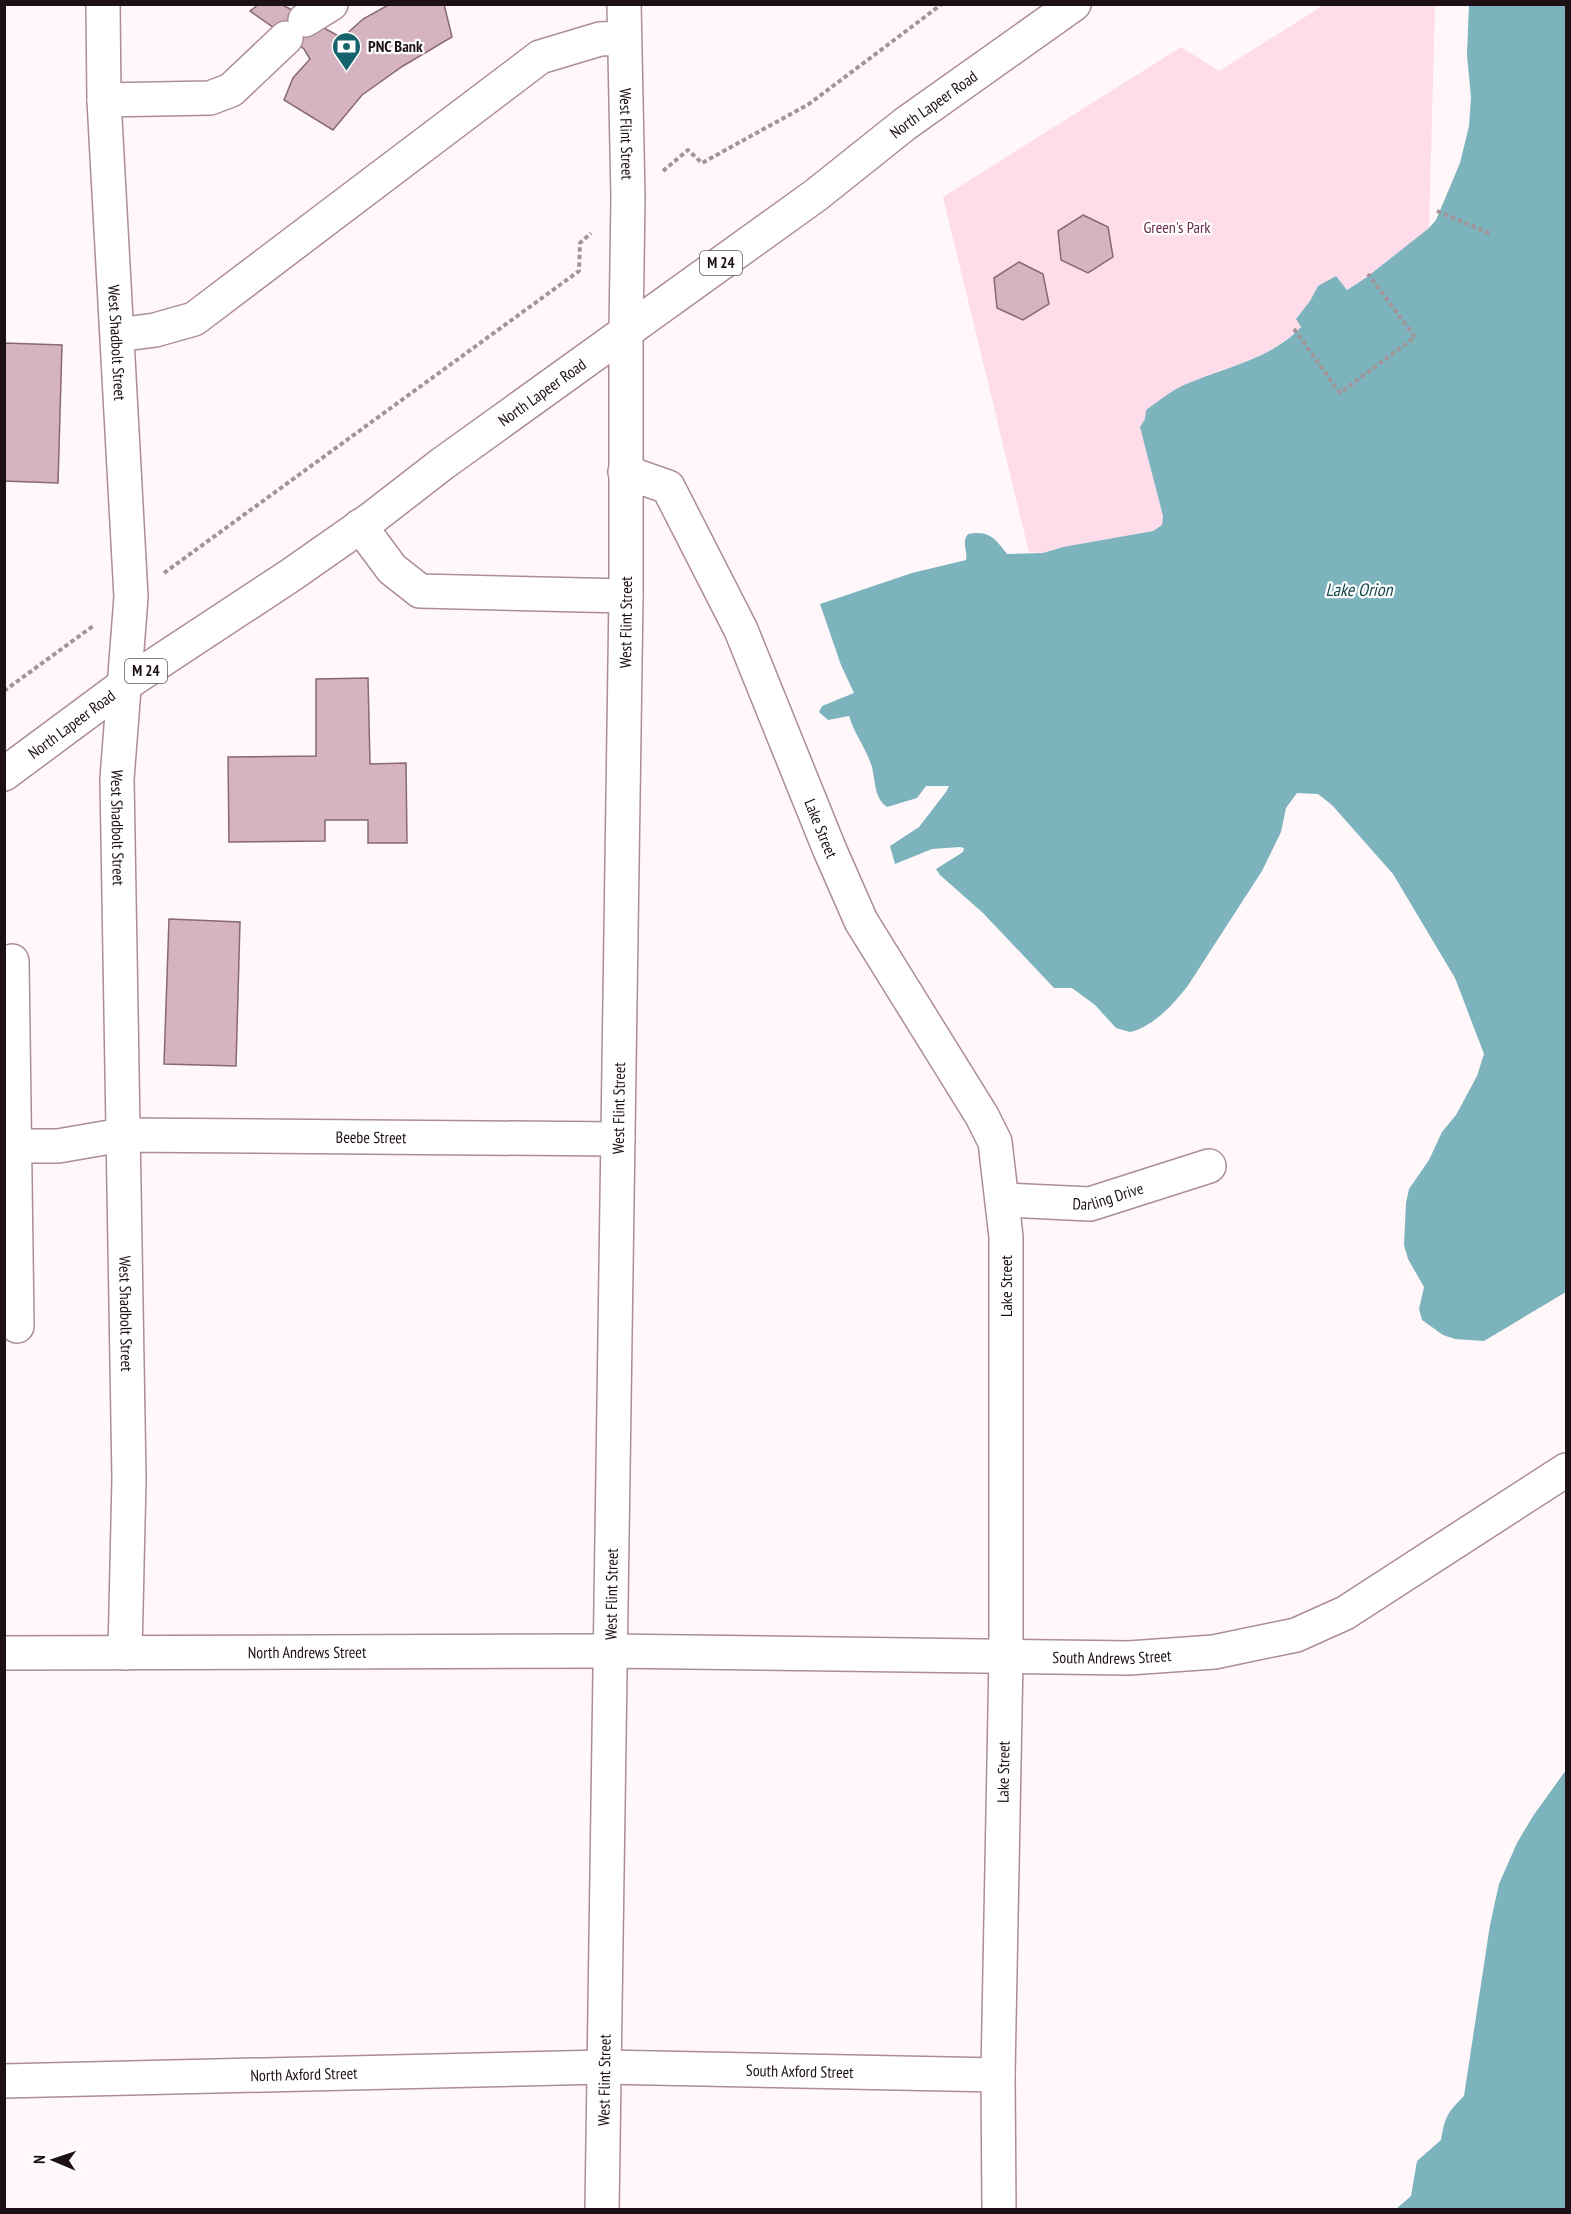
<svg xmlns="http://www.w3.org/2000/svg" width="1571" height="2214" font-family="'PT Sans Narrow',sans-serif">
<rect width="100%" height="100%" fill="#fff7fa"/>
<!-- green -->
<path fill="#ffdcea" d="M 1324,5 L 1435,5 L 1429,228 L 1367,277 L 1346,290 L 1318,286 L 1310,301 L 1296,319 L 1301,327 C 1270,359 1224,367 1185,385 C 1170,391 1159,401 1146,410 L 1154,480 L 1163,516 L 1162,525 L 1153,531 L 1063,547 L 1043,553 L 1029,552 L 943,197 L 1181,47 L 1219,71 Z"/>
<!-- water -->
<g fill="#7cb3bc">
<path d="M 1469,4 L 1566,5 L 1566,1292 L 1484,1341 L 1455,1339 L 1443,1335 L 1422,1320 L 1419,1309 L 1424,1287 L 1408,1259 L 1404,1245 L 1406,1203 L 1409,1189 L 1429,1160 L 1442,1132 L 1456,1115 L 1477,1076 L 1484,1054 L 1455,978 L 1393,874 L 1332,805 L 1318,794 L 1297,793 L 1286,808 L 1281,832 L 1262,871 L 1189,984 C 1175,1003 1153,1027 1130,1032 L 1116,1028 L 1095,1005 L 1072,988 L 1054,988 L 983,913 L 940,875 L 936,869 L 963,852 L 964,848 L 960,847 L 932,849 L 895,864 L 890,846 L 919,827 L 946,792 L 949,786 L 926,786 L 917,798 L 887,807 C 873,797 876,779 871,764 C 865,747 854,733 849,716 L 828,720 L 819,712 L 822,706 L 854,693 L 841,665 L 820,604 L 912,573 L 966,560 C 968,551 961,543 968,534 C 989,530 995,538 1007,554 L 1043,553 L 1063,547 L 1153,531 L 1162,525 L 1163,516 L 1140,427 L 1145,419 L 1146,410 C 1159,401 1170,391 1184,385 C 1222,368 1272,359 1301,327 L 1296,319 L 1310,301 L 1318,286 L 1336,276 L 1347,290 L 1367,277 L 1429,228 L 1436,220 L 1460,163 L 1469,126 L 1471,97 L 1467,55 Z"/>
<path d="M 1566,1770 L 1566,2209 L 1396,2209 L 1411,2196 L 1417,2161 L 1441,2140 C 1445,2117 1447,2113 1464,2096 L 1490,1925 L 1499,1884 L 1517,1843 L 1533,1816 Z"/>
</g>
<!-- building -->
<g fill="#d6b3c1" stroke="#886875" stroke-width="1.5">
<polygon points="259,4 281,4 342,38 363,19 390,4 444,4 452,37 403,66 362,95 333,130 284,100 293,78 310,59 304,49 250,11"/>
<polygon points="1083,215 1108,227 1113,257 1088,273 1061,260 1058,231"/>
<polygon points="1019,262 1043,274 1049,304 1023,320 997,308 994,278"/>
<polygon points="4,343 62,345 58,483 4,481"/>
<polygon points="368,678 370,764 406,763 407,843 368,843 368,820 325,820 325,841 229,842 228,757 316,756 316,679"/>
<polygon points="169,919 240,922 236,1066 164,1064"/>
</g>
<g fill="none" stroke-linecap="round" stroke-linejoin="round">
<defs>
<g id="minor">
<path id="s1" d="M 103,4 L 104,100 L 131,597 L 117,779 L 129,1479 L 125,1653"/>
<polyline points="305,20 331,4"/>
<polyline points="104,100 210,98 231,90 286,38"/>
<polyline points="118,335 155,330 194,319 540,57 600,39 624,38"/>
<path id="s2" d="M 625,472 L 668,487 L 741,630 L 829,848 L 861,921 L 982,1116 L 995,1142 L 1006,1237 L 1006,1658 L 998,2075 L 999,2210"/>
<polyline points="360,526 392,569 420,591 626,596"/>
<polyline points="4,966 12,961 17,1326"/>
<path id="s3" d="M 4,1146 L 58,1146 L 122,1135 L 618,1139"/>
<path id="s4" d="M 1003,1200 L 1090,1204 L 1209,1166"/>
<path id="s5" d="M 4,1653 L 610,1651 L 1129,1658 L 1214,1652 L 1296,1635 L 1345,1613 L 1566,1470"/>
<path id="s6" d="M 4,2081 L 604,2067 L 998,2075"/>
<path id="s7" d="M 602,2210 L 626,596 L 626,331"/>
</g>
<g id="major">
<path id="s8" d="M 624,4 L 628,198 L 626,331"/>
<path id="s9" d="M 4,774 L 124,685 L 291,575 L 371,519 L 442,464 L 816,195 L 905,124 L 1074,4"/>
</g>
</defs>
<!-- minor casing -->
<use href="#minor" stroke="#ad8c99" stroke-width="36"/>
<!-- major casing -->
<use href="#major" stroke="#ad8c99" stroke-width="36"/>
<!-- path -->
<g stroke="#a0969a" stroke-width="4" stroke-dasharray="4.5 3" stroke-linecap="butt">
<polyline points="663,171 688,150 702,163 809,104 942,4"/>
<polyline points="1437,211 1491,234"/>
<polyline points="1294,329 1340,393 1415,337 1368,274"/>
<polyline points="164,573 579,271 580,243 591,233"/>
<polyline points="4,691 93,626"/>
</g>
<!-- minor -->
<use href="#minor" stroke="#fff" stroke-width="33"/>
<!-- major -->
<use href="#major" stroke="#fff" stroke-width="33"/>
</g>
<!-- icons -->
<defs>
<symbol id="bank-pin" viewBox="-11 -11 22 30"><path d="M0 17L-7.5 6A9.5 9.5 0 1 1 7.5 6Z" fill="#16636d" stroke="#fff"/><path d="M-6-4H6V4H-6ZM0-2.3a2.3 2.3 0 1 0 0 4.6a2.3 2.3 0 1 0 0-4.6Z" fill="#fff"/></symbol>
</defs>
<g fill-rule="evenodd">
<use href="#bank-pin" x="330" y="30" width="33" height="45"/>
</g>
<g text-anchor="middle" stroke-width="4.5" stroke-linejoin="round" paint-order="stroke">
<!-- shield labels -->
<g fill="#fff" stroke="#61585c" stroke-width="1.5">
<rect x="700" y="251" width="42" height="24" rx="4.5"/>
<rect x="125" y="659" width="42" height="24" rx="4.5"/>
</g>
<g font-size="15" font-weight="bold" fill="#1d1116">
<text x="721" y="268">M 24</text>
<text x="146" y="676">M 24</text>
</g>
<!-- poi labels -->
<g font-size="16" font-weight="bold" fill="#1d1116" stroke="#fff" text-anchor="start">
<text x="368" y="52">PNC Bank</text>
</g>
<!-- street labels -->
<g font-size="16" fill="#1d1116" stroke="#fff">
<text dy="6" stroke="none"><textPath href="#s9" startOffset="1146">North Lapeer Road</textPath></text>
<text dy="6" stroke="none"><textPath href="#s8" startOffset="130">West Flint Street</textPath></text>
<text dy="6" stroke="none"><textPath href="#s1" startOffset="339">West Shadbolt Street</textPath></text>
<text dy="6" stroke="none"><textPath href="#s9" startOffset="660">North Lapeer Road</textPath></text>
<text dy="6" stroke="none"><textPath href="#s7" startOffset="1588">West Flint Street</textPath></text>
<text dy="6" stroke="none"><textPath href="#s9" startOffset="84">North Lapeer Road</textPath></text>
<text dy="6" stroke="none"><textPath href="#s1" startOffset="825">West Shadbolt Street</textPath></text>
<text dy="6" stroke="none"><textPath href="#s2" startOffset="420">Lake Street</textPath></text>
<text dy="6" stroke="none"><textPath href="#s7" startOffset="1102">West Flint Street</textPath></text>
<text dy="6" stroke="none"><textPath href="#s3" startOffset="368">Beebe Street</textPath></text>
<text dy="6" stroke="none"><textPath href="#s4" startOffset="106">Darling Drive</textPath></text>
<text transform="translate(1006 1286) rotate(-90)" y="6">Lake Street</text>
<text dy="6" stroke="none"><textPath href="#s1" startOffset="1311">West Shadbolt Street</textPath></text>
<text dy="6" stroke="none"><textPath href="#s7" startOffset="616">West Flint Street</textPath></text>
<text dy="6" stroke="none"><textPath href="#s5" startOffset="303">North Andrews Street</textPath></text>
<text dy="6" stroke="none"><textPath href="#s5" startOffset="1108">South Andrews Street</textPath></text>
<text transform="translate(1003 1772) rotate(-89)" y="6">Lake Street</text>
<text dy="6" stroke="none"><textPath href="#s6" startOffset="796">South Axford Street</textPath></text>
<text dy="6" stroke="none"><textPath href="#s6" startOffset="300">North Axford Street</textPath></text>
<text dy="6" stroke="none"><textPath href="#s7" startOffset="130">West Flint Street</textPath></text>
</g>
<!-- park labels -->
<g font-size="16" fill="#662d49" stroke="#fff">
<text x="1177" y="233">Green's Park</text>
</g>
<!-- water labels -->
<g font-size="18" font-style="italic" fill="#174950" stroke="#fff">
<text x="1359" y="596">Lake Orion</text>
</g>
</g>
<!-- border -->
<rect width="1571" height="2214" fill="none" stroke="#1d1116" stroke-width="12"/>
<!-- north arrow -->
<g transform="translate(54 2160) rotate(272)" stroke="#ffffff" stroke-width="4.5" paint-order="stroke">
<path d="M0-4.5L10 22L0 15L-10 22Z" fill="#1d1116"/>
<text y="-9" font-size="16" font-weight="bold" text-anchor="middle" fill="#1d1116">N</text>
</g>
</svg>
